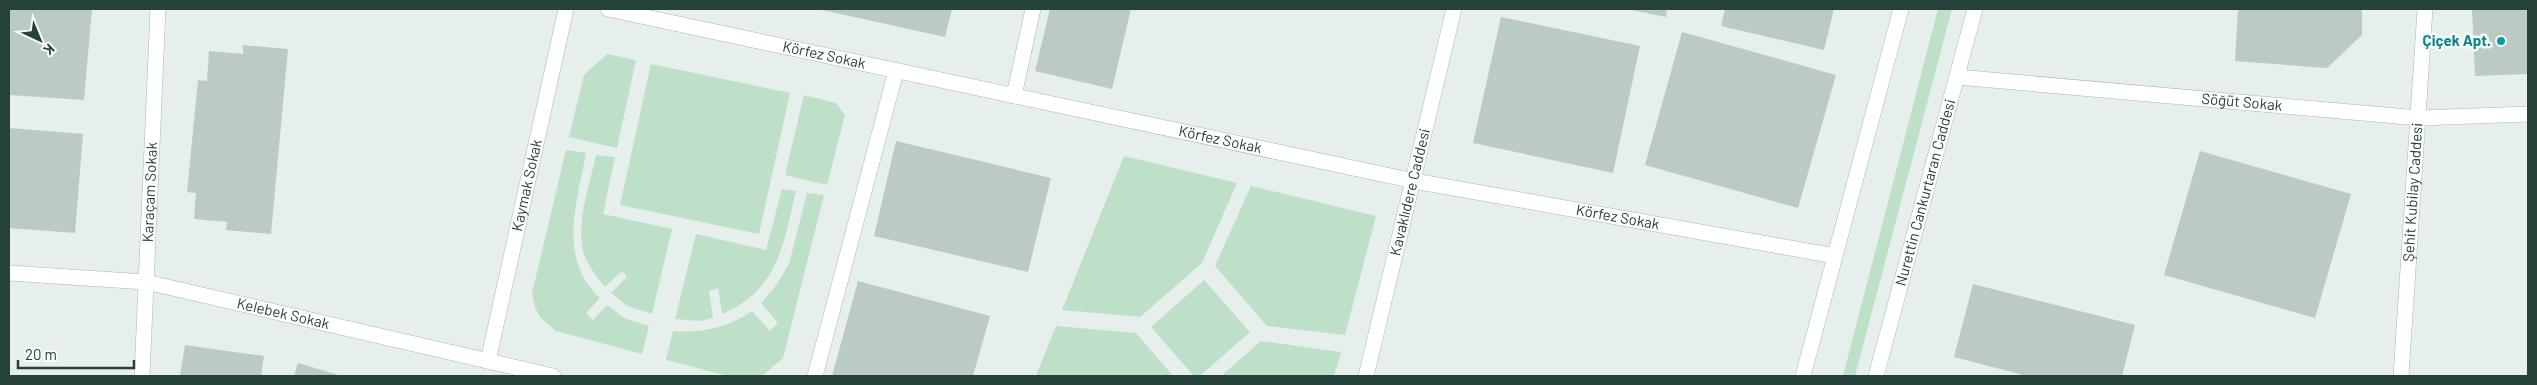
<svg xmlns="http://www.w3.org/2000/svg" width="2537" height="385" font-family="Barlow,sans-serif">
<rect width="100%" height="100%" fill="#e6efeb"/>
<!-- green -->
<g fill="#bfe0c8">
<polygon points="1938,9 1952,9 1855,376 1843,376"/>
<polygon points="607,54 636,60 617,148 569,137 584,75"/>
<polygon points="651,64 790,93 759,234 620,205"/>
<polygon points="804,95 836,103 845,115 827,185 785,175"/>
<path d="M 566,150 L 586,153 C 577,204 557,258 600,298 L 586,313 L 593,320 L 607,305 L 624,318 L 649,326 L 642,354 L 556,331 L 540,317 L 535,307 L 532,293 Z"/>
<path d="M 596,155 L 615,157 L 603,214 L 672,229 L 652,314 L 627,306 L 611,293 L 627,277 L 622,271 L 605,287 C 597,277 587,265 583,251 C 576,222 590,184 596,155 Z"/>
<polygon points="1124,156 1237,183 1202,263 1140,317 1062,310"/>
<polygon points="1251,186 1376,216 1345,335 1267,326 1215,266"/>
<path d="M 782,189 L 796,191 C 783,244 779,290 722,314 L 718,288 L 709,291 L 713,318 L 700,321 L 675,319 L 696,234 L 766,250 Z"/>
<path d="M 807,193 L 824,195 L 783,358 L 762,376 L 728,376 L 666,360 L 673,331 C 703,333 727,328 752,311 L 770,331 L 778,323 L 761,303 L 775,287 L 789,264 Z"/>
<polygon points="1204,280 1250,332 1200,376 1194,376 1151,327"/>
<polygon points="1056,326 1136,333 1173,376 1036,376"/>
<polygon points="1261,341 1341,352 1334,376 1221,376"/>
</g>
<!-- building -->
<g fill="#bbcac4">
<polygon points="9,9 92,9 84,100 9,95"/>
<polygon points="818,9 952,9 945,37"/>
<polygon points="1050,9 1131,9 1112,89 1035,71"/>
<polygon points="1627,9 1667,9 1666,17"/>
<polygon points="1725,9 1834,9 1824,50 1721,26"/>
<polygon points="2238,9 2362,9 2362,35 2327,68 2235,61"/>
<polygon points="2472,9 2528,9 2528,74 2475,76"/>
<polygon points="1501,17 1640,46 1613,173 1473,143"/>
<polygon points="1682,32 1836,75 1798,208 1645,165"/>
<polygon points="243,45 288,49 271,234 226,230 227,222 194,219 196,193 187,192 198,80 207,81 209,51 243,54"/>
<polygon points="9,128 83,134 75,233 9,228"/>
<polygon points="896,141 1051,178 1028,272 874,236"/>
<polygon points="2200,151 2351,194 2315,318 2164,275"/>
<polygon points="858,281 990,316 973,376 832,376"/>
<polygon points="1973,284 2135,325 2122,376 2027,376 1954,357"/>
<polygon points="185,345 264,356 261,376 180,376"/>
<polygon points="298,363 342,376 294,376"/>
</g>
<g fill="none" stroke-linecap="round" stroke-linejoin="round">
<defs>
<g id="street">
<path id="s1" d="M 608,9 L 1414,181 L 1835,256"/>
<path id="s2" d="M 1957,77 L 2419,118 L 2528,114"/>
<polyline points="1014,96 1033,9"/>
<path id="s3" d="M 9,273 L 146,282 L 553,376"/>
<path id="s4" d="M 488,361 L 566,9"/>
<path id="s5" d="M 142,376 L 158,9"/>
<polyline points="815,376 896,71"/>
</g>
<g id="secondary">
<path id="s6" d="M 1366,376 L 1454,9"/>
<polyline points="1803,376 1901,9"/>
<path id="s7" d="M 1876,376 L 1975,9"/>
<path id="s8" d="M 2401,376 L 2425,9"/>
</g>
</defs>
<!-- street casing -->
<use href="#street" stroke="#a8b8b2" stroke-width="16"/>
<!-- secondary casing -->
<use href="#secondary" stroke="#a4bbb3" stroke-width="16"/>
<!-- street -->
<use href="#street" stroke="#fff" stroke-width="15"/>
<!-- secondary -->
<use href="#secondary" stroke="#fff" stroke-width="15"/>
</g>
<!-- markers -->
<circle fill="#0f9aa8" stroke="#f7fbf9" stroke-width="2" cx="2501" cy="41" r="5"/>
<g text-anchor="middle" stroke-width="5" stroke-linejoin="round" paint-order="stroke">
<!-- culture labels -->
<g font-size="15" font-weight="bold" fill="#0d838f" stroke="#f7fbf9" text-anchor="end">
<text x="2491" y="46">Çiçek Apt.</text>
</g>
<!-- street labels -->
<g font-size="15" fill="#24423a" stroke="#f7fbf9">
<text dy="5" stroke="none"><textPath href="#s1" startOffset="221">Körfez Sokak</textPath></text>
<text dy="5" stroke="none"><textPath href="#s2" startOffset="286">Söğüt Sokak</textPath></text>
<text dy="5" stroke="none"><textPath href="#s1" startOffset="626">Körfez Sokak</textPath></text>
<text dy="5" stroke="none"><textPath href="#s4" startOffset="180">Kaymak Sokak</textPath></text>
<text dy="5" stroke="none"><textPath href="#s7" startOffset="190">Nurettin Cankurtaran Caddesi</textPath></text>
<text dy="5" stroke="none"><textPath href="#s5" startOffset="184">Karaçam Sokak</textPath></text>
<text dy="5" stroke="none"><textPath href="#s6" startOffset="189">Kavaklıdere Caddesi</textPath></text>
<text dy="5" stroke="none"><textPath href="#s8" startOffset="184">Şehit Kubilay Caddesi</textPath></text>
<text dy="5" stroke="none"><textPath href="#s1" startOffset="1031">Körfez Sokak</textPath></text>
<text dy="5" stroke="none"><textPath href="#s3" startOffset="278">Kelebek Sokak</textPath></text>
</g>
</g>
<!-- border -->
<rect width="2537" height="385" fill="none" stroke="#24423a" stroke-width="20"/>
<!-- north arrow -->
<g transform="translate(40 40) rotate(136)" stroke="#f7fbf9" stroke-width="4" paint-order="stroke">
<path d="M0-4L9 19L0 12L-9 19Z" fill="#24423a"/>
<text y="-8" font-size="14" font-weight="bold" text-anchor="middle" fill="#24423a">K</text>
</g>
<!-- scale -->
<path d="M18 360v8h116v-8" fill="none" stroke="#24423a" stroke-width="2.5"/>
<text x="25" y="360" font-size="15" fill="#24423a" stroke="#f7fbf9" stroke-width="4" paint-order="stroke">20 m</text>
</svg>
